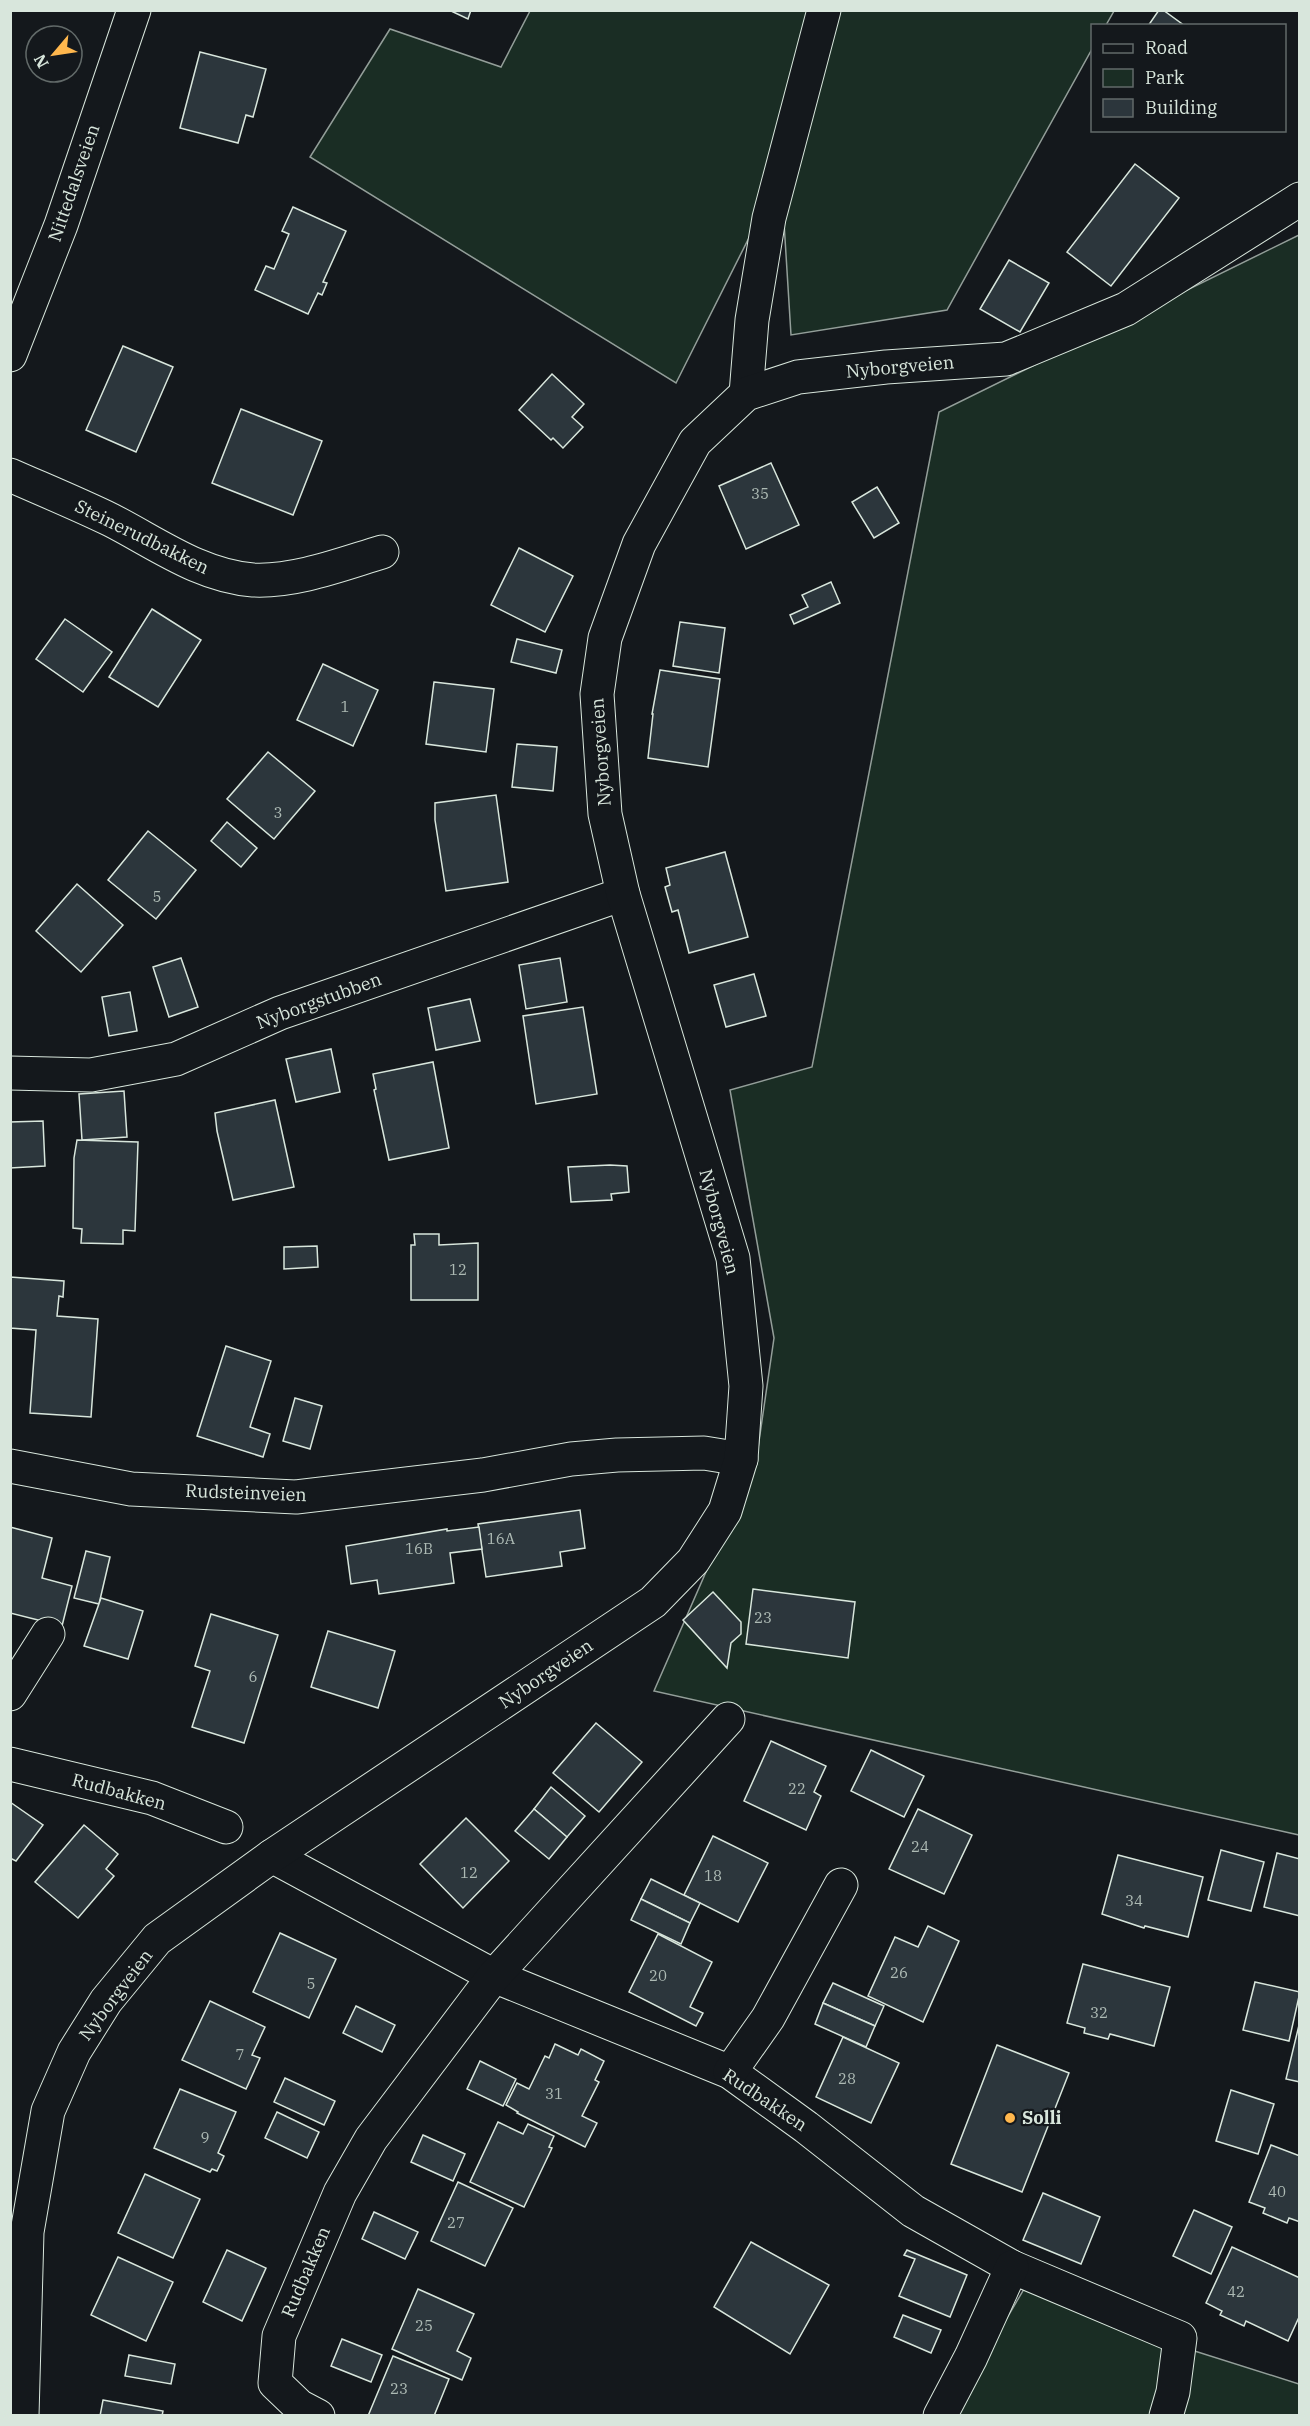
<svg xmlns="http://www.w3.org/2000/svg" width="1310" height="2426" font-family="'IBM Plex Serif',serif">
<rect width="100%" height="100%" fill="#14181c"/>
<!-- green -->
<g fill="#1a2d24" stroke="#939e99" stroke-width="1.5">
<polygon points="530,11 1114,11 1106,25 1092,26 1092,49 947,310 791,335 781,174 676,383 310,157 390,29 501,67"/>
<polygon points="1299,235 1299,1835 654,1691 757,1455 774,1338 730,1090 812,1067 939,412"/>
<polygon points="1027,2284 1163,2341 1299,2384 1299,2415 949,2416"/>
</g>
<!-- building -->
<g fill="#2c363c" stroke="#d8e6dc" stroke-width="1.5">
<polygon points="449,10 471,10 468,19"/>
<polygon points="1159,10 1163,10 1185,26 1148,26"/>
<polygon points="200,52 266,69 253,117 246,115 238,143 180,128"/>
<polygon points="1135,164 1179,198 1111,286 1067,252"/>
<polygon points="293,207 346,231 323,282 327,283 322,295 318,293 308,314 255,290 266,266 274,269 289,234 282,231"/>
<polygon points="1009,260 1049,283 1020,332 980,309"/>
<polygon points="123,346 173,367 136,452 86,430"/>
<polygon points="552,374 584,404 572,417 583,427 563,448 553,438 551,440 519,410"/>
<polygon points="241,409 322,441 293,515 212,483"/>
<polygon points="771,463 799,525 746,549 719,486"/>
<polygon points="877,487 899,523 874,538 852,502"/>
<polygon points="519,548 573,576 545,632 491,605"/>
<polygon points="831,582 840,603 794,624 790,615 808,607 802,595"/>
<polygon points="152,609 201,640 158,707 109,677"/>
<polygon points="65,619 112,652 83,692 36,659"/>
<polygon points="680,622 725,628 719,673 673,666"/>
<polygon points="517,639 562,650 556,673 511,662"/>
<polygon points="323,664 378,690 353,746 297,720"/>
<polygon points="660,670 720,679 708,767 648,758 653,714 652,714"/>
<polygon points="434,682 494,689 486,752 426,744"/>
<polygon points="517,744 557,747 553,791 512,787"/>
<polygon points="268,752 315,791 274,839 227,799"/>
<polygon points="496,795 508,882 446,891 435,820 435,803"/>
<polygon points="227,822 257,848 241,867 211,841"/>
<polygon points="148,831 196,870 156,919 108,880"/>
<polygon points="725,852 748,937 689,953 678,910 672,912 665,887 670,885 666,868"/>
<polygon points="77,884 123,925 81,972 36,931"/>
<polygon points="181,958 198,1007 169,1017 153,967"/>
<polygon points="560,958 567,1002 526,1009 519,965"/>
<polygon points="754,974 766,1016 726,1027 714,985"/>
<polygon points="130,992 137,1031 109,1036 102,997"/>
<polygon points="470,999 480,1041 436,1050 428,1008"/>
<polygon points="583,1007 597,1094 536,1104 523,1016"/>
<polygon points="331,1049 340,1092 296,1102 286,1059"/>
<polygon points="433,1062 449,1148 389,1160 374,1090 376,1089 373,1074"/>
<polygon points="124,1091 127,1137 82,1140 79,1094"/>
<polygon points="275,1100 294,1187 233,1200 217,1131 215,1113"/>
<polygon points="43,1121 45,1166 10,1168 10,1122"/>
<polygon points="77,1140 138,1142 135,1231 123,1230 123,1244 81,1243 82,1229 73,1228 74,1158"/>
<polygon points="610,1165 627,1166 629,1192 611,1194 612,1200 571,1202 568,1167"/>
<polygon points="414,1234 439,1234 439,1245 478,1243 478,1300 411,1300 411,1245 415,1245"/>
<polygon points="317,1246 318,1267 284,1269 284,1247"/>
<polygon points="10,1277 64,1281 63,1297 59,1296 57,1316 98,1319 91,1417 30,1413 36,1330 10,1328"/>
<polygon points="226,1346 271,1361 250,1427 270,1434 263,1457 197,1436"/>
<polygon points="295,1398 322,1406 310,1449 283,1441"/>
<polygon points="580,1510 585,1548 560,1552 562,1566 486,1577 478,1524"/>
<polygon points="10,1527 52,1538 42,1578 72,1586 62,1626 10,1613"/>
<polygon points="479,1527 482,1549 450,1553 454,1583 379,1594 377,1580 351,1584 346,1546 447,1529 447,1531"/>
<polygon points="86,1551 110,1557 99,1604 74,1598"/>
<polygon points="753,1589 855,1602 848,1658 746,1644"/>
<polygon points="713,1592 741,1622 741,1634 731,1643 727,1668 683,1620"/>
<polygon points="101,1598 143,1611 128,1659 84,1646"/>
<polygon points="211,1614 278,1635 244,1743 192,1727 210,1671 195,1666"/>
<polygon points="328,1631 395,1651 378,1708 311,1687"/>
<polygon points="596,1723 642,1762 599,1812 553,1773"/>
<polygon points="771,1741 826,1766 814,1792 821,1796 806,1830 744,1801"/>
<polygon points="871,1750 924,1776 904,1817 851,1791"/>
<polygon points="551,1787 585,1816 567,1837 534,1809"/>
<polygon points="10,1802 43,1825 16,1861 10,1858"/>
<polygon points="534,1809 567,1837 549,1859 515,1831"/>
<polygon points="918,1809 972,1835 944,1894 889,1869"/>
<polygon points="466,1818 509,1861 463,1908 420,1864"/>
<polygon points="84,1825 118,1854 106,1869 114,1876 78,1918 35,1882"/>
<polygon points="713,1836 768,1863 738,1922 684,1895"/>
<polygon points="1221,1850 1264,1862 1251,1911 1208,1900"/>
<polygon points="1277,1853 1300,1859 1300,1916 1264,1907"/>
<polygon points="1118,1855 1203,1877 1188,1937 1145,1926 1144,1928 1102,1914"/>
<polygon points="651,1879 700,1903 690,1923 641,1899"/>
<polygon points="641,1899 690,1923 681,1944 631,1920"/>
<polygon points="928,1926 959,1941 923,2022 868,1996 895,1937 918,1947"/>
<polygon points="280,1933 336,1959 309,2018 253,1992"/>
<polygon points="658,1934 712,1962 690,2007 703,2013 696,2026 629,1992"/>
<polygon points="1083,1964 1170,1987 1154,2046 1110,2034 1108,2039 1084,2033 1085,2028 1067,2023"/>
<polygon points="1255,1982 1300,1992 1289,2041 1243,2030"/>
<polygon points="833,1983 884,2006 875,2026 823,2003"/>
<polygon points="210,2001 265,2027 252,2055 260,2058 246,2089 182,2060"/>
<polygon points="823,2003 875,2026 866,2047 815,2024"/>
<polygon points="356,2006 395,2025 382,2052 343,2033"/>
<polygon points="1300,2021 1300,2082 1286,2079"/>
<polygon points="843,2037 899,2063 871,2123 816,2097"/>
<polygon points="555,2044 578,2055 581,2049 604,2061 595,2080 599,2082 582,2116 597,2123 585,2147 517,2113 518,2112 506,2105 517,2083 529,2089 545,2056 549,2058"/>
<polygon points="997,2045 1069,2073 1022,2192 951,2164"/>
<polygon points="480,2061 516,2079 503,2106 467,2089"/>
<polygon points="285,2078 335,2101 324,2125 274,2102"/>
<polygon points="180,2089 236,2112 218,2153 224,2156 217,2171 212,2169 210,2172 154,2148"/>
<polygon points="1231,2090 1274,2104 1258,2154 1216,2141"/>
<polygon points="277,2112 319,2132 307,2158 265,2138"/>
<polygon points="498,2122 523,2134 528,2124 554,2136 549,2147 552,2148 524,2207 470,2182"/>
<polygon points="423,2135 465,2154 453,2181 411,2162"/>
<polygon points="1271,2145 1300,2156 1300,2222 1289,2218 1287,2223 1263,2213 1265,2208 1249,2202"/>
<polygon points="145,2174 200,2199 173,2258 118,2233"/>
<polygon points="458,2182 513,2208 485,2266 431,2241"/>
<polygon points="1043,2193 1100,2217 1081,2264 1023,2240"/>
<polygon points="1194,2210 1232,2227 1211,2274 1173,2256"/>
<polygon points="374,2212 418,2232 405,2259 362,2239"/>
<polygon points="751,2242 829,2285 790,2354 714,2307"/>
<polygon points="1232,2247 1300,2278 1300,2315 1288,2341 1246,2321 1244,2326 1220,2315 1222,2311 1206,2303"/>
<polygon points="227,2250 266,2268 242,2321 203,2302"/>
<polygon points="907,2250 967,2275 950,2317 899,2296 915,2259 904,2255"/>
<polygon points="118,2257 173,2282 146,2341 91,2315"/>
<polygon points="418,2289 474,2314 457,2351 471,2358 462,2380 392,2349"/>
<polygon points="903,2315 941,2330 931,2353 894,2337"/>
<polygon points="342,2339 382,2355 371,2382 331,2366"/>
<polygon points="129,2355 175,2364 171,2384 125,2376"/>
<polygon points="393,2356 449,2379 434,2416 368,2416"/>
<polygon points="103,2400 163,2411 162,2416 100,2416"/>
</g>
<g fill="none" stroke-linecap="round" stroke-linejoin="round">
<defs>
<g id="minor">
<polyline points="746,394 752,320 769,218 824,10"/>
<path d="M 10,475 C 44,490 78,504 111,520 C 156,543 200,576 253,580 C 296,582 342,564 382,552"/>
<polyline points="10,1073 91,1075 176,1059 280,1013 623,894"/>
<polyline points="10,1466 131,1489 296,1497 483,1475 571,1459 617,1455 704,1453 741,1459"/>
<polyline points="10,1694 48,1634"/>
<polyline points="10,1764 152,1798 226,1827"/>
<polyline points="272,1856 494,1976 730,2072 806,2127 913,2211 1012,2267 1180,2338 1173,2392 1166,2416"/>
<polyline points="730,2072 768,2018 841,1885"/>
<polyline points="22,2416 27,2232 48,2111 74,2052 106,2001 157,1939 272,1856 653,1602 693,1561 725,1511 741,1459 746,1386 733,1258 623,894 605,814 597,694 605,638 639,544 695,442 746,394 798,377 886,367 1006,359 1126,309 1300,199"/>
<polyline points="318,2416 299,2406 275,2383 279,2336 340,2193 371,2139 494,1976 728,1719"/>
<polyline points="940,2416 971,2357 1012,2267"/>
</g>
<polyline id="major" points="10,355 61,225 134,10"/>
</defs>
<!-- minor casing -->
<use href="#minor" stroke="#d8e6dc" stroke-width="35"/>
<!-- major casing -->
<use href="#major" stroke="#d8e6dc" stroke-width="35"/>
<!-- minor -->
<use href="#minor" stroke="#14181c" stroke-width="33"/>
<!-- major -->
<use href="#major" stroke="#14181c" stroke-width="33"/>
</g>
<!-- markers -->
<circle fill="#ffb74d" stroke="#14181c" stroke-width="2" cx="1010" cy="2118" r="6"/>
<g text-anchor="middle" stroke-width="4.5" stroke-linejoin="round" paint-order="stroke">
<!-- number labels -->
<g font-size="15" fill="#adbab4">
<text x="760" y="499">35</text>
<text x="345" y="712">1</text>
<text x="278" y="818">3</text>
<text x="157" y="902">5</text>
<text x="458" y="1275">12</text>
<text x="501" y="1544">16A</text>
<text x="419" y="1554">16B</text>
<text x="763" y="1623">23</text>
<text x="253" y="1682">6</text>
<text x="797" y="1794">22</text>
<text x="920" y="1852">24</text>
<text x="469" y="1878">12</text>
<text x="713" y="1881">18</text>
<text x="1134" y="1906">34</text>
<text x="899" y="1978">26</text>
<text x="658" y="1981">20</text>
<text x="311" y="1989">5</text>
<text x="1099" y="2018">32</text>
<text x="240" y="2060">7</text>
<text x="847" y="2084">28</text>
<text x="554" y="2099">31</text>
<text x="205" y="2143">9</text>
<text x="1277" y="2197">40</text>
<text x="456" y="2228">27</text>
<text x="1236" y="2297">42</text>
<text x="424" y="2331">25</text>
<text x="399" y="2394">23</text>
</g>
<!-- street labels -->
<g font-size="18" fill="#d8e6dc" stroke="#14181c">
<text transform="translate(74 183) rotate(-71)" y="6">Nittedalsveien</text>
<text transform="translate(900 367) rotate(-5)" y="6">Nyborgveien</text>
<text transform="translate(142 537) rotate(26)" y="6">Steinerudbakken</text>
<text transform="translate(601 752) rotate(-94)" y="6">Nyborgveien</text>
<text transform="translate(319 1001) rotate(-20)" y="6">Nyborgstubben</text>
<text transform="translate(719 1222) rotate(75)" y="6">Nyborgveien</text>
<text transform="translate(246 1493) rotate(2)" y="6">Rudsteinveien</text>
<text transform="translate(546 1674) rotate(-34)" y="6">Nyborgveien</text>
<text transform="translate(119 1792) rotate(15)" y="6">Rudbakken</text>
<text transform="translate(116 1995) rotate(-53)" y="6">Nyborgveien</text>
<text transform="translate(765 2100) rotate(34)" y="6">Rudbakken</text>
<text transform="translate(306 2272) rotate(-67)" y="6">Rudbakken</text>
</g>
<!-- poi labels -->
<g font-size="18" font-weight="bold" fill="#d8e6dc" stroke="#14181c" text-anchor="start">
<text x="1022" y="2124">Solli</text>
</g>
</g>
<!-- border -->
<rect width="1310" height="2426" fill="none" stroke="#d8e6dc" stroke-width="24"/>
<!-- legend -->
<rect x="1091" y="24" width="195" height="108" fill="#14181c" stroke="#626a69" stroke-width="1.5"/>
<rect x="1103" y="44" width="30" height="9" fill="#14181c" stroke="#626a69" stroke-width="1.5"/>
<text x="1145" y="54" font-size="18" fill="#d8e6dc">Road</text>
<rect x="1103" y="69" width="30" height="18" fill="#1a2d24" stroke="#626a69" stroke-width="1.5"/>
<text x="1145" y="84" font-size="18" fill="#d8e6dc">Park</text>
<rect x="1103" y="99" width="30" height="18" fill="#2c363c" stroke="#626a69" stroke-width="1.5"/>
<text x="1145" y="114" font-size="18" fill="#d8e6dc">Building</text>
<!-- north arrow -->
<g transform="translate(54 54) rotate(241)"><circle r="28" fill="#14181c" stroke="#626a69" stroke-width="1.5"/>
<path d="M0-4.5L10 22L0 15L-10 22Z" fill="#ffb74d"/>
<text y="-9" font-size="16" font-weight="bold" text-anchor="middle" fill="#d8e6dc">N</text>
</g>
</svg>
